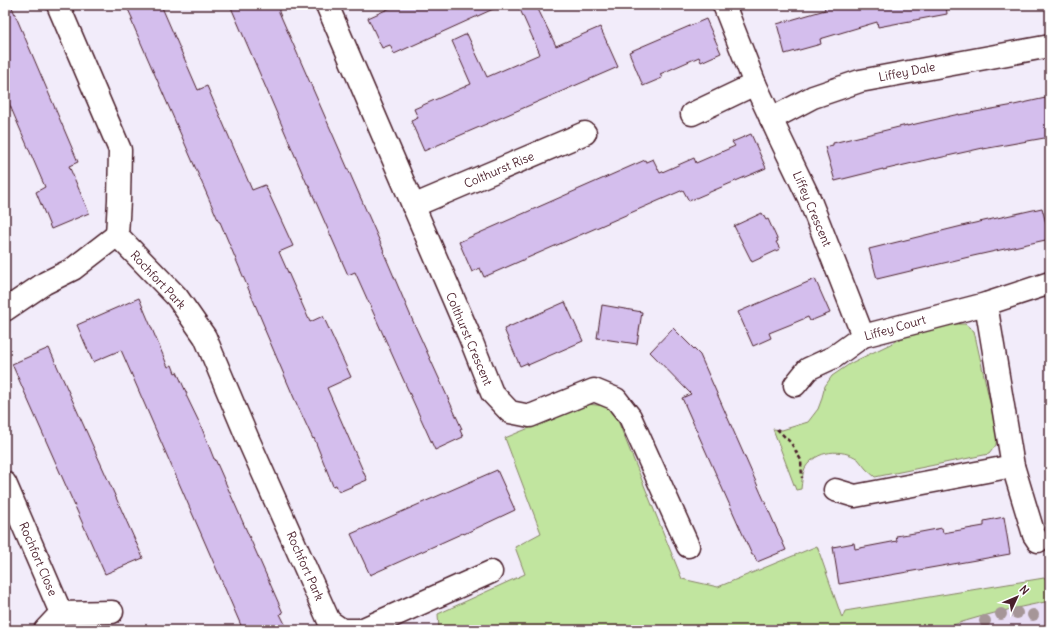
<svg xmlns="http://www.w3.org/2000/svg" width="1055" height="635" font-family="Delius,sans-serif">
<rect width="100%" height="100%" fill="#f2ecfa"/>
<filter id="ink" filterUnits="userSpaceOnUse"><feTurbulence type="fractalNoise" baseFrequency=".025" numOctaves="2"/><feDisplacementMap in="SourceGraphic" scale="8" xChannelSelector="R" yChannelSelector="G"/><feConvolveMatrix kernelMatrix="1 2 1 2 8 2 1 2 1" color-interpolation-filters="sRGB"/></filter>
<g filter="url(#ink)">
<!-- built -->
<polygon fill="#e9def6" points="1050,590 1050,630 846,630"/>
<!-- green -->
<g fill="#c1e59f" stroke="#868265">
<path d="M 950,324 L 965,324 L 974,331 L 997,434 L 996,445 L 989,454 L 875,477 C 872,474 869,472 866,469 C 863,466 861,462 858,459 C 842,448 816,450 805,468 C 802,474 802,482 801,489 L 796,490 L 773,429 L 782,430 L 808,422 L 818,409 L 821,401 L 825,386 L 832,376 L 851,363 L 905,337 Z"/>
<path d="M 587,404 L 606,406 L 618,421 L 682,579 L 718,587 L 817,546 L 842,618 L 845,611 L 1050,577 L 1050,601 C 1011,609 976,616 939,630 L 439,630 L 438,614 L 525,574 L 515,547 L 541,533 L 505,438 Z"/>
</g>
<!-- building -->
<g fill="#d4beed" stroke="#4a1f2b">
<polygon points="5,5 11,5 78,162 69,166 89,213 51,229 36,192 45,187 5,94"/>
<polygon points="126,5 161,5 198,90 207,86 252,190 265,185 293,246 279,252 310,322 323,316 351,377 327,388 367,480 339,492 336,485 333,486 314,438 313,439 294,398 264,328 265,328 220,222 219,222 131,20 133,20"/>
<polygon points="230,5 279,5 279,12 384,251 383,251 412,319 462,429 460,430 463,437 435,450 355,272 348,275 308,184 307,184 266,88"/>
<polygon points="397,5 502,5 394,54 390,45 382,48 368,18"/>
<polygon points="518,5 536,5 556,46 600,27 618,67 424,151 411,121 418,118 414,109 471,84 452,41 467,34 487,77 540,54"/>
<polygon points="824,5 946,5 947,14 878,27 877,22 820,39 821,44 785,54 777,24 825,10"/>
<polygon points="706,19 721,53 701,62 699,57 660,74 662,78 643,86 629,52"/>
<polygon points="1050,97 1050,137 983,149 983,148 934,159 934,158 883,170 883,169 835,181 825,147 833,145 833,143 907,125 907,126 959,114 959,115 1014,105"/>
<polygon points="751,134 766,168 689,201 683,190 484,277 480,268 472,272 459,242 645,160 646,162 653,159 660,173 694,158 696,163 735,146 732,142"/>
<polygon points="1042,208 1050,239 973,256 877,279 869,249 966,225"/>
<polygon points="762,213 766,220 768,219 778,241 776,242 780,249 752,262 734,226"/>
<polygon points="815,279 830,313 810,321 808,317 789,325 769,333 771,338 753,346 738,312"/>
<polygon points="139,298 168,367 172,365 175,373 177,372 187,394 186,395 201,426 214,459 215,459 283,613 280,614 288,630 243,630 121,350 93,362 77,325"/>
<polygon points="565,302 583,341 528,365 527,363 520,366 504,329"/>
<polygon points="602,305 642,312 637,344 597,338"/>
<polygon points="673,328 700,355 786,550 757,562 754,555 752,555 682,398 691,394 650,352"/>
<polygon points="49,348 143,558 105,574 12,364"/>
<polygon points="497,470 515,510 464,534 463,533 370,575 351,534"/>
<polygon points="1004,517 1010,554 839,584 833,547 854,543 855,549 897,541 896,536 921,532 942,528 943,533 984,526 984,521"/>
</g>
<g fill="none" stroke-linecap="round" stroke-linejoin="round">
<defs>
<g id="minor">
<polyline points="58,5 120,150 119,200 117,235 177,297 205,337 247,437 329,621 342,630"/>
<polyline points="327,5 469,335 492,393 510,412 530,416 594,390 616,399 630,417 688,546"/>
<polyline points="724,5 755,84 781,140 809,198 863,336"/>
<polyline points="692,114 755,84"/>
<polyline points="771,119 813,97 860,81 1050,46"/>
<polyline points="413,206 585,133"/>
<polyline points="986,304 1013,466 1034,535 1038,541"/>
<polyline points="5,310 45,283 73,269 117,235"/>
<polyline points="795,385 808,369 834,357 863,336 986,304 1050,283"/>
<polyline points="5,483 61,613"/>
<polyline points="835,490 855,496 1013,466"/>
<polyline points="45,630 61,613 112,612"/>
<polyline points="346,630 361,630 491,572"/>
</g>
</defs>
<!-- minor casing -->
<use href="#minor" stroke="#4a1f2b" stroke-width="25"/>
<!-- path -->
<polyline stroke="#4a1f2b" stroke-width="2.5" stroke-dasharray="4 3" stroke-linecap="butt" points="777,429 791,443 801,460 802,478"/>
<!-- minor -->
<use href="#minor" stroke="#fff" stroke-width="22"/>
</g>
<!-- trees -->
<g fill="#a69698">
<circle cx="1017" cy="613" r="6"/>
<circle cx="1001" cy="614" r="6"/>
<circle cx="1033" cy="615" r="6"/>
<circle cx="985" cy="621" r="6"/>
</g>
</g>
<g text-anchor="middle" stroke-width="3.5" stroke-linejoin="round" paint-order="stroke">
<!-- street labels -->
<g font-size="12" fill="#4a1f2b" stroke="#fff">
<text transform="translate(907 72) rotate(-11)" y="4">Liffey Dale</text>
<text transform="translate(499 170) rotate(-23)" y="4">Colthurst Rise</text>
<text transform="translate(812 209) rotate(67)" y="4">Liffey Crescent</text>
<text transform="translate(158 280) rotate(47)" y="4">Rochfort Park</text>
<text transform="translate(895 328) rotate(-16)" y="4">Liffey Court</text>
<text transform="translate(469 339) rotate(67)" y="4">Colthurst Crescent</text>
<text transform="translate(38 559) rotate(67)" y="4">Rochfort Close</text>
<text transform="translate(305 566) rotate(66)" y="4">Rochfort Park</text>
</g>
</g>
<!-- margin -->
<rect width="1055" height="635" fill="none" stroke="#fff" stroke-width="20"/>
<rect x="10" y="10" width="1035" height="615" fill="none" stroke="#4a1f2b" stroke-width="1.5" filter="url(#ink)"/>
<!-- north arrow -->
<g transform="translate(1017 597) rotate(46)" stroke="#ffffff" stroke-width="3" paint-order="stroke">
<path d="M0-3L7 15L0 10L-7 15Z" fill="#4a1f2b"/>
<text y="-6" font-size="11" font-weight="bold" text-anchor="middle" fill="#4a1f2b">N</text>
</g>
</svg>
